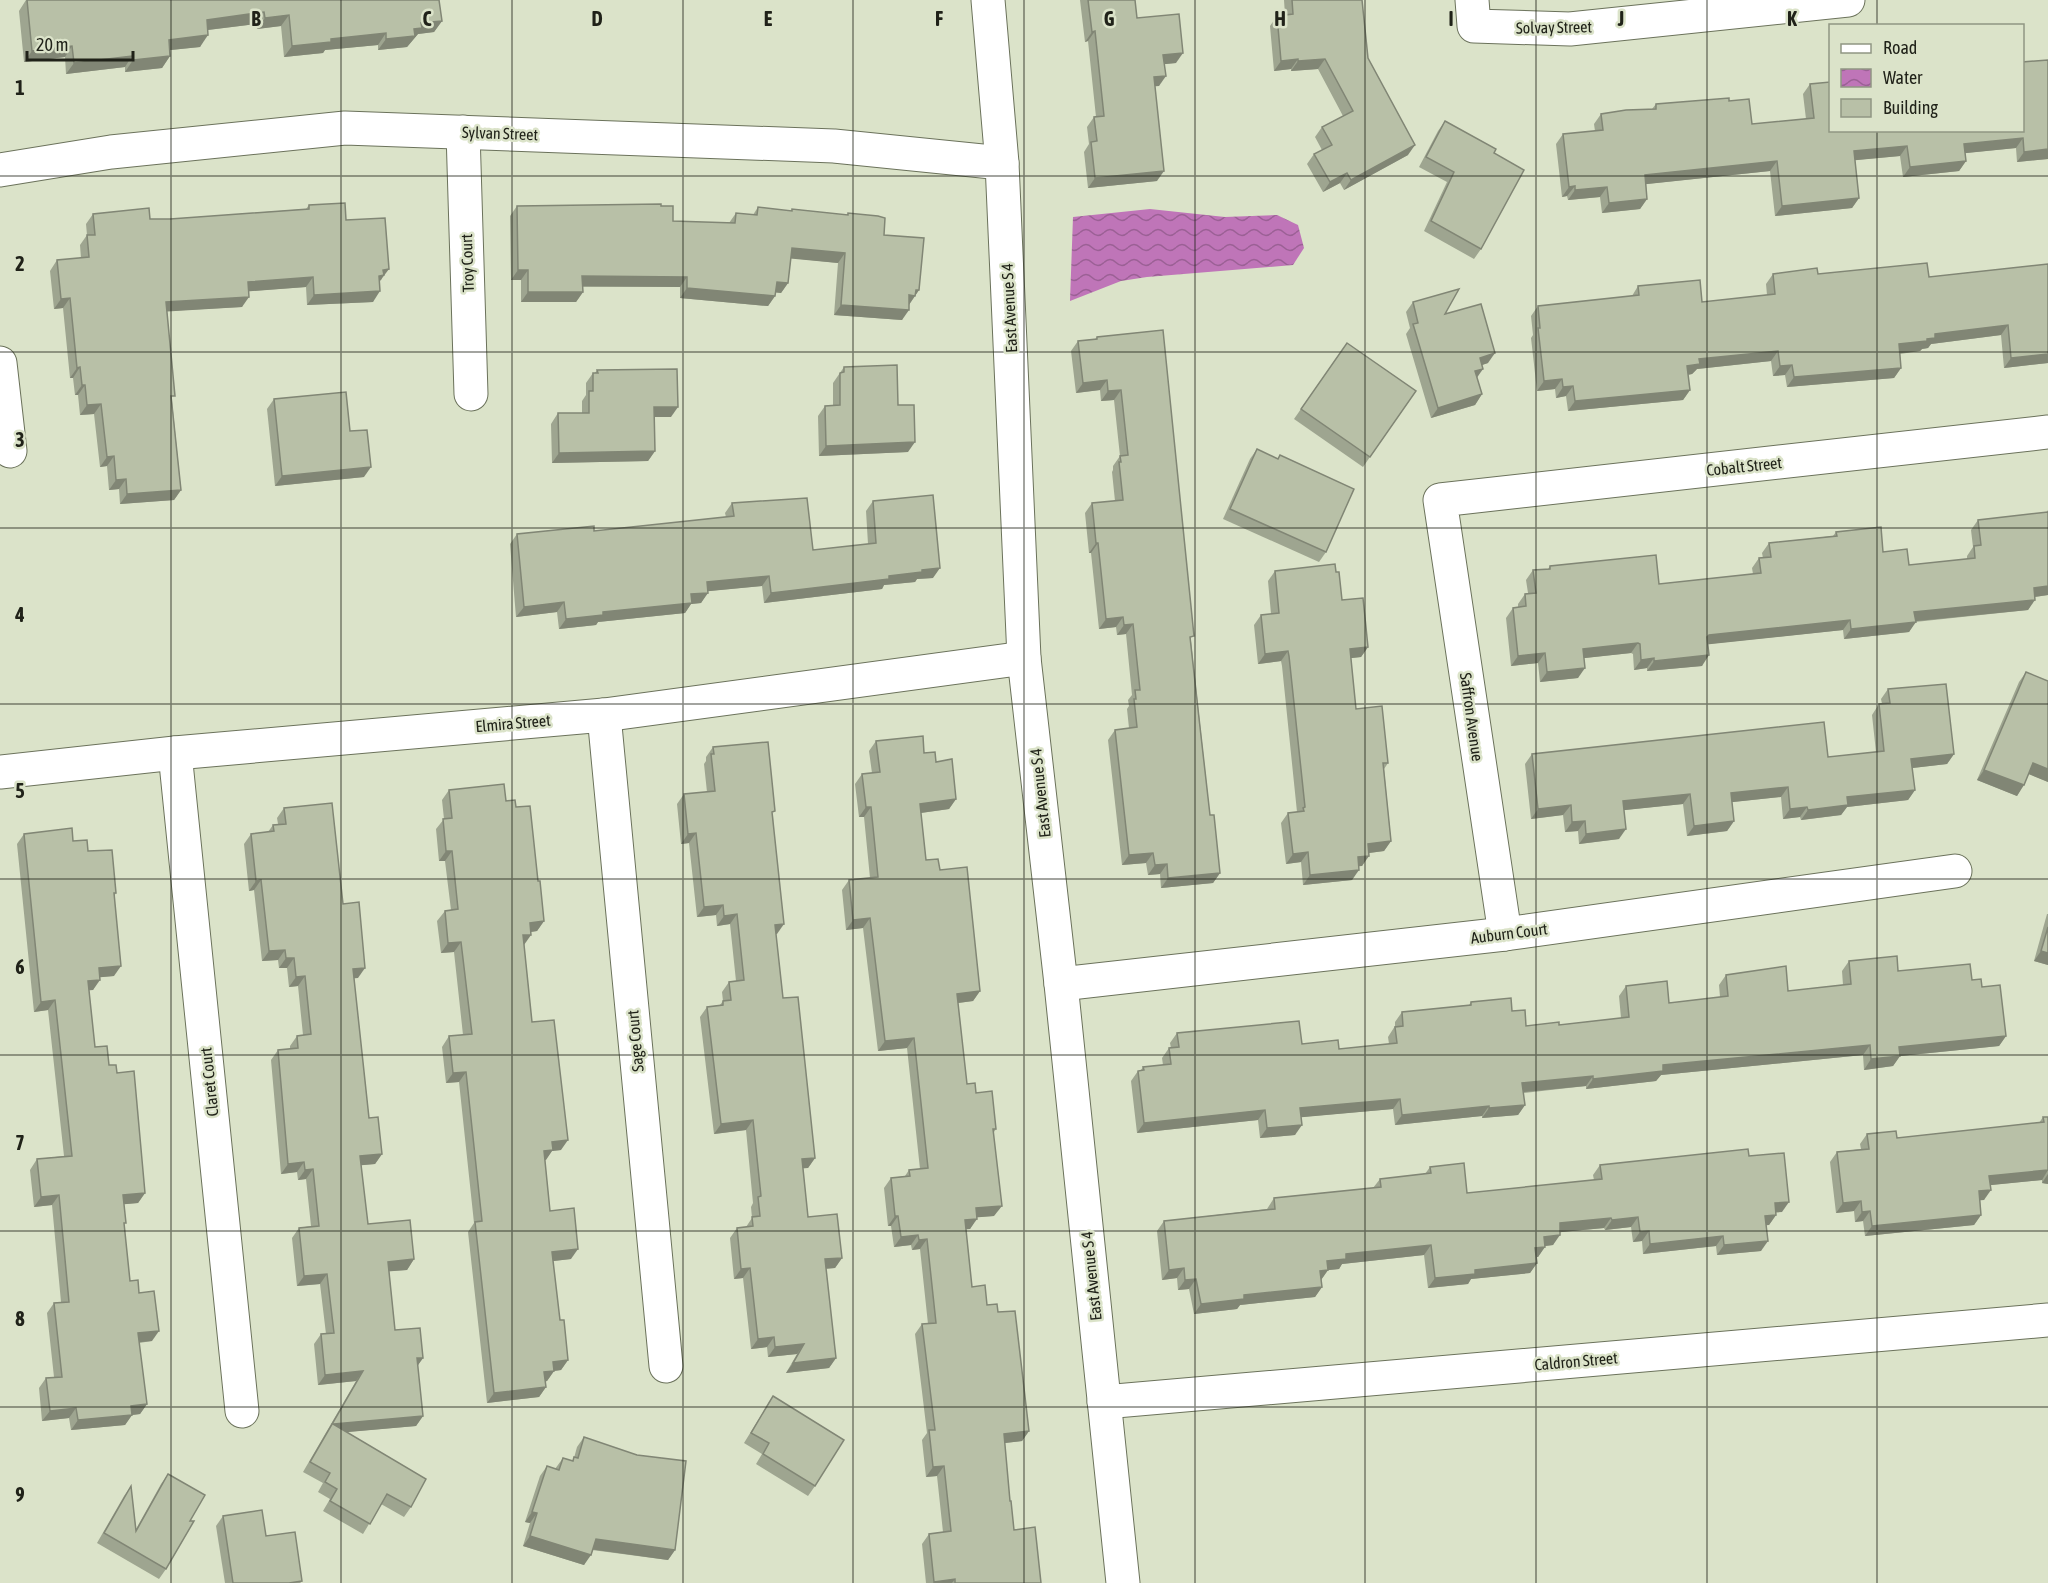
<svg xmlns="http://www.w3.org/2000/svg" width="2048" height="1583" font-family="'Asap Condensed',sans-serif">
<defs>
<pattern id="water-waves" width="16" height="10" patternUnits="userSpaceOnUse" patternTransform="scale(1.5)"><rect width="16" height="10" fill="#bf75b8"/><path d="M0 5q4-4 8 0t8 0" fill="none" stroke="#9b6095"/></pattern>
</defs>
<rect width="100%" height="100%" fill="#dbe3c9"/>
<!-- water -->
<polygon fill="url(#water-waves)" points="1150,209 1225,217 1277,215 1298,225 1304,248 1293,265 1147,277 1121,281 1070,301 1073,217"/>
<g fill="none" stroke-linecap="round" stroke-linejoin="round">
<defs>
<g id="minor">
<polyline points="988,0 1002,163 1024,658 1061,984 1123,1583"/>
<polyline points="1472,0 1474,26 1570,29 1848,0"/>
<polyline points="463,132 471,394"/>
<polyline points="0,170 111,152 345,128 834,146 1002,163"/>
<polyline points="0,363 10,451"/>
<polyline points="604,715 666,1366"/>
<polyline points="175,753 242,1411"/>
<polyline points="0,772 175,753 604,715 1024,658"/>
<polyline points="1505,934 1440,500 2048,432"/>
<polyline points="1061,984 1505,934 1955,871"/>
<polyline points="1104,1402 2048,1320"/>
</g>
</defs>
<!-- minor casing -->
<use href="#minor" stroke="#6b725b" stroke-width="35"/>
<!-- minor -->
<use href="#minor" stroke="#fff" stroke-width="33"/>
</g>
<!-- wall -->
<g fill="#9ea590">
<polygon points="26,0 439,0 442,21 434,32 418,34 407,47 378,50 378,45 325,50 323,53 284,57 281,26 257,29 256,24 208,30 200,47 170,50 170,56 162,68 125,72 125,67 66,74 65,57 24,62 19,11"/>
<polygon points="1080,0 1135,0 1137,18 1176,63 1164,64 1159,86 1155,86 1157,181 1088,188 1084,152 1089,144 1087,127 1094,117 1096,117 1088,41 1085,42"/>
<polygon points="1284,0 1362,0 1368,58 1408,155 1344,190 1340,183 1323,192 1307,164 1314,154 1322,150 1315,137 1322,127 1343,116 1318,69 1291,71 1291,69 1274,71 1270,26 1277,16 1285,15"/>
<polygon points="1810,84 2022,130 2048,159 2017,162 2016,148 1965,153 1966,161 1959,171 1903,177 1900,156 1855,160 1859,198 1852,208 1775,216 1770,171 1646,184 1647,199 1640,209 1602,213 1600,197 1568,200 1567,196 1562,197 1556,144 1563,134 1595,131 1594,124 1601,114 1652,109 1656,104 1729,101 1752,124 1806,119 1803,94"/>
<polygon points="1445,121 1494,153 1481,249 1474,259 1424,231 1447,182 1419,167 1438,131"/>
<polygon points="309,205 346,220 382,279 379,281 373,302 307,305 306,287 249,291 242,307 167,311 172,401 181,490 174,500 120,504 119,489 109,490 107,466 100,467 94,414 80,415 78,395 75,395 73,378 70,378 63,308 54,309 50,271 57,260 81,258 80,245 87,235 86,224 93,214 150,219 170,219 306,209"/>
<polygon points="517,206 661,206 673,221 729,223 736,213 753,215 758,207 791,211 792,209 847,215 848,213 884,235 919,290 909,305 902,320 834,315 838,263 791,258 788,283 781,293 776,292 775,296 768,306 680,298 680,287 583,287 583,292 576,302 521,302 521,280 511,280 510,216"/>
<polygon points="2048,264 2048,363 2004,368 2001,335 1931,344 1928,348 1922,349 1920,351 1900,354 1901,368 1894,378 1787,387 1785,375 1773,376 1771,361 1697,369 1692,374 1688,375 1690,390 1683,400 1568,411 1566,396 1556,398 1555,389 1537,391 1531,338 1533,335 1531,316 1538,306 1632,296 1638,286 1702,302 1767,295 1766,284 1773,274 1929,277"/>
<polygon points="1413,302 1445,314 1488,363 1482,365 1477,377 1482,394 1475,405 1431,418 1406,334 1410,328 1406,312"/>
<polygon points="1163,330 1191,641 1210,815 1220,873 1213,883 1161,888 1160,874 1148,875 1146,863 1122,865 1108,740 1115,730 1129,728 1127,709 1129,706 1128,700 1132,695 1126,634 1117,635 1116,627 1099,629 1091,553 1089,553 1085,513 1092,503 1115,501 1112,472 1113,470 1113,466 1120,456 1114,400 1101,401 1100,390 1076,393 1071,351 1078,341 1095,339 1097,337"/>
<polygon points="1347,343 1416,391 1363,467 1294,419"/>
<polygon points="844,367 898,405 908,452 819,456 818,416 825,406 833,406 833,383"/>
<polygon points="597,370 671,417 654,417 655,451 648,461 552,463 551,424 558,413 582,413 582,401 586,395 586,383 593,373 595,373"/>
<polygon points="274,399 350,431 364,477 275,486 267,409"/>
<polygon points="1257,449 1326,552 1319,562 1223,519 1250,459"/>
<polygon points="873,501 933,578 917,579 915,582 884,585 882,589 764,603 762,586 708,591 701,603 691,604 685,613 598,622 596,625 559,629 557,612 516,617 510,544 517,534 594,531 726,517 725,513 732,503 813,550 868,544 866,511"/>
<polygon points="2048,510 2048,595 2035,597 2028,610 1915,622 1909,632 1844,639 1843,630 1708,644 1702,666 1647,671 1647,668 1634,670 1633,654 1631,653 1584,658 1578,678 1540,682 1538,663 1511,666 1506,618 1513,608 1518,607 1518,604 1525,594 1528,593 1526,580 1533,570 1548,569 1550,566 1659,584 1753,574 1752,568 1759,558 1763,558 1762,553 1769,543 1833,536 1836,532 1883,552 1909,565 1967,559 1967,556 1973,547 1971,530 1978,520 2046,513"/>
<polygon points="1275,571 1336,572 1342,600 1368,647 1361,657 1351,658 1356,709 1388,763 1384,769 1391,841 1384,851 1369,853 1362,866 1359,866 1352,880 1303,885 1301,862 1286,864 1281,823 1288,813 1297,812 1282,666 1281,661 1258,664 1254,625 1261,615 1271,614 1268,581"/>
<polygon points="2026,672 2048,681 2048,782 2029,774 2017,796 1977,780 2019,682"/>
<polygon points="1888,689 1954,754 1947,764 1912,768 1915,790 1908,800 1847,807 1841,815 1801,820 1800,817 1783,819 1781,797 1732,802 1734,821 1727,831 1687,836 1683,804 1624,810 1619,839 1579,844 1578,831 1565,832 1563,815 1531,819 1525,764 1532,754 1828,757 1876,752 1872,715 1879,704 1882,704 1881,699"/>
<polygon points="876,741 924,753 936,762 956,799 949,809 921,813 926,860 940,870 980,991 973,1001 958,1003 967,1084 976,1093 996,1129 994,1132 994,1216 977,1217 970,1229 966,1229 972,1287 987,1305 998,1312 1029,1431 1022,1441 1004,1443 1010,1501 1014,1530 1041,1583 926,1583 922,1544 929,1534 943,1532 937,1476 926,1477 922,1440 927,1433 915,1334 922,1324 928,1324 920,1249 912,1250 911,1245 894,1247 891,1226 888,1226 884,1188 891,1178 905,1176 909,1170 920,1169 907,1048 878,1051 863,928 846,930 842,890 849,880 870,878 864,817 859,817 855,784 862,774 872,773 869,751"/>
<polygon points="713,747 773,815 777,934 776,934 783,998 815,1158 808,1168 803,1168 808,1217 842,1258 835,1268 826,1269 836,1358 829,1368 786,1373 797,1354 768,1357 767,1347 751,1349 743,1278 734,1279 730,1238 737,1228 746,1227 752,1218 751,1207 753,1203 746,1130 714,1134 700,1017 707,1007 720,1005 723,1001 722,992 729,982 736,981 730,924 717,926 716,915 697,917 689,843 681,844 677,804 684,794 707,792 704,764 706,761 706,757"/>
<polygon points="449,790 506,801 516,807 538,881 544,921 537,931 531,932 524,944 532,1022 561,1150 552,1151 545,1160 550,1211 571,1259 553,1261 560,1320 568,1360 561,1370 554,1371 547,1381 545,1382 546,1387 539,1397 487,1403 468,1232 474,1223 459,1082 446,1083 442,1047 449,1036 463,1035 454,952 441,953 437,921 445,911 451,910 445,861 439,861 436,829 444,819 442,800"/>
<polygon points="284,808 343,904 358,978 354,978 369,1118 382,1154 375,1164 361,1165 368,1224 414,1259 407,1270 389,1271 395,1330 423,1358 417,1366 423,1416 416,1426 346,1432 411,1507 404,1517 381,1504 363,1534 323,1511 330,1499 318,1492 323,1483 303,1472 356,1381 318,1385 314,1344 321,1334 326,1334 320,1284 297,1286 292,1238 299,1228 311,1226 306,1179 298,1180 297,1172 281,1174 271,1060 278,1050 290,1049 290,1046 297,1036 303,1035 298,986 289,987 287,968 279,968 278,960 262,961 254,890 249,891 244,844 251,834 268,832 273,825 278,824 277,818"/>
<polygon points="24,834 73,841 88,851 116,893 114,896 114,976 100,977 93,990 89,990 95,1047 109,1065 117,1073 145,1193 138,1203 124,1204 124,1226 130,1281 139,1293 152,1341 139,1343 147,1404 140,1414 132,1415 125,1425 71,1430 69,1418 42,1421 39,1388 46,1378 54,1377 47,1313 54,1303 61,1302 52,1205 34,1207 30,1170 37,1159 64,1156 48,1010 34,1012 17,844"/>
<polygon points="2047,914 2048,914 2048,965 2034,961"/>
<polygon points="1849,961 1898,971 1972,980 1982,987 2006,1036 1999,1046 1900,1056 1893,1066 1864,1070 1863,1055 1661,1075 1656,1081 1586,1089 1586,1086 1523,1093 1525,1105 1518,1115 1482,1118 1482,1116 1395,1125 1393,1109 1301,1117 1295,1135 1260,1138 1258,1120 1137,1133 1131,1081 1138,1071 1141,1070 1143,1067 1163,1065 1162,1058 1169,1048 1171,1048 1170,1043 1177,1033 1302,1044 1339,1049 1389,1044 1388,1037 1395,1026 1395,1022 1402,1012 1469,1005 1471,1002 1512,1011 1526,1026 1559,1025 1621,1018 1619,996 1626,986 1669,1003 1720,997 1719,985 1726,975 1788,991 1843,985 1842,971"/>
<polygon points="2043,1117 2048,1117 2048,1184 2042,1183 2042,1180 1990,1185 1984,1200 1980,1200 1981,1215 1974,1225 1865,1236 1863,1221 1855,1222 1854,1211 1836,1213 1830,1162 1837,1152 1861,1149 1860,1144 1867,1134 1897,1138 2039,1123"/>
<polygon points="1749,1156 1782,1212 1776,1212 1776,1215 1769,1225 1766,1225 1761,1251 1717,1255 1716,1246 1643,1254 1642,1241 1633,1242 1631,1227 1605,1230 1604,1228 1560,1232 1553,1245 1545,1246 1538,1257 1536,1257 1537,1263 1530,1273 1471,1279 1468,1284 1428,1288 1424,1255 1342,1264 1339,1269 1328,1270 1321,1280 1322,1287 1315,1297 1240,1305 1237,1309 1194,1314 1189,1289 1178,1290 1177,1278 1162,1280 1157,1231 1164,1221 1267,1209 1274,1198 1373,1188 1380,1179 1425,1174 1430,1167 1467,1193 1594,1180 1593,1175 1600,1165"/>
<polygon points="773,1396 815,1486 808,1496 756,1464 762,1454 744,1443"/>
<polygon points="584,1437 675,1550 668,1560 592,1550 584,1565 523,1546 530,1523 525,1522 540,1476 547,1466 555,1469 563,1458 572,1461 574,1458 577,1447"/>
<polygon points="168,1474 190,1521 166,1569 159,1579 97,1543 124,1496 131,1486 136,1529 161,1484"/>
<polygon points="223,1516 266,1536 301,1583 225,1583 216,1526"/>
</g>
<!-- shaded-wall -->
<g fill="#818675">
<polygon points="264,12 256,24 199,31 207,20"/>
<polygon points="289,15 281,26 257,29 265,18"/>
<polygon points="442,21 434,32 418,34 407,47 378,50 386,39 414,29 421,23"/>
<polygon points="1095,31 1088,41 1085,42 1092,32"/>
<polygon points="386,33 378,45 325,50 323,53 284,57 292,46 331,39"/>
<polygon points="208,35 200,47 161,51 169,40"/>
<polygon points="72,46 65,57 24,62 32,51"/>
<polygon points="1183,53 1176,63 1156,65 1163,55"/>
<polygon points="132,56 125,67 66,74 74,63"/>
<polygon points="170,56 162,68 125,72 133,60"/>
<polygon points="1298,59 1291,69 1274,71 1281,61"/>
<polygon points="1325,59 1318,69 1291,71 1298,61"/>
<polygon points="1166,76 1159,86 1147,87 1154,77"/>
<polygon points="2023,138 2016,148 1957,154 1964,144"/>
<polygon points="1415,145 1408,155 1344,190 1351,180"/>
<polygon points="1907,146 1900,156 1847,161 1854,151"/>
<polygon points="2048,149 2048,159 2017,162 2024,152"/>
<polygon points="1777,161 1770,171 1638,185 1645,175"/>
<polygon points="1966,161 1959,171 1903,177 1910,167"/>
<polygon points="1164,171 1157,181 1088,188 1095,178"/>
<polygon points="1347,173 1340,183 1323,192 1330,182"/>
<polygon points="1575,186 1567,196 1562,197 1569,187"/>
<polygon points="1607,187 1600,197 1568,200 1575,190"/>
<polygon points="1859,198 1852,208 1775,216 1782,206"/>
<polygon points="1647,199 1640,209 1602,213 1609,203"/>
<polygon points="792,248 845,253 838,263 785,258"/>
<polygon points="389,269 377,285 372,286 383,270"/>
<polygon points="518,270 528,270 521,280 511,280"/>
<polygon points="582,276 687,277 680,287 575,286"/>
<polygon points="313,277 306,287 241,292 248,282"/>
<polygon points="777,282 788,283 781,293 770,292"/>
<polygon points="687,288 775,296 768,306 680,298"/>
<polygon points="916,290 919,290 908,306 909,295"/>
<polygon points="380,291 373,302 307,305 314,295"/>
<polygon points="528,292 583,292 576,302 521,302"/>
<polygon points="249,297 242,307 159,312 166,302"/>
<polygon points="70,298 63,308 54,309 61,299"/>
<polygon points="841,305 909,310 902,320 834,315"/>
<polygon points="2008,325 2001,335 1931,344 1928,348 1922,349 1920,351 1892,354 1899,344 1927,339 1935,334"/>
<polygon points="1778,351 1771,361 1697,369 1692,374 1680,376 1687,366 1699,359"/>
<polygon points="1495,353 1488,363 1473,368 1480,358"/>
<polygon points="2048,354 2048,363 2004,368 2011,358"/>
<polygon points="1792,365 1785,375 1773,376 1780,366"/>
<polygon points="80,367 73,378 70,378 77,368"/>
<polygon points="1901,368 1894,378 1787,387 1794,377"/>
<polygon points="1483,369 1476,379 1475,371"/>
<polygon points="1562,379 1555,389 1537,391 1544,381"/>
<polygon points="1107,380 1100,390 1076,393 1083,383"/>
<polygon points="82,385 85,385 78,395 75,395"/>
<polygon points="1573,386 1566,396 1556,398 1563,387"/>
<polygon points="1121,390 1114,400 1101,401 1108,391"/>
<polygon points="1690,390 1683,400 1568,411 1575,401"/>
<polygon points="1482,394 1475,405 1431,418 1438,408"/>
<polygon points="101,404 94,414 80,415 87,405"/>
<polygon points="654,407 678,407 671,417 647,417"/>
<polygon points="915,442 908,452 819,456 826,446"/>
<polygon points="655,451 648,461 552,463 559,453"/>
<polygon points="114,456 107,466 100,467 107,457"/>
<polygon points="371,467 364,477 275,486 282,476"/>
<polygon points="126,479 119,489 109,490 116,480"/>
<polygon points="181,490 174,500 120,504 127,494"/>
<polygon points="1096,543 1098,543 1091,553 1089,553"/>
<polygon points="940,568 933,578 917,579 915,582 884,585 882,589 764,603 771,593 922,570"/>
<polygon points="769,576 762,586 700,592 707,582"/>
<polygon points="2048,586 2048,595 2027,598 2034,588"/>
<polygon points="708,593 701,603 691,604 685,613 598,622 596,625 559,629 566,619 691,594"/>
<polygon points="2035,600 2028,610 1907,622 1914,612"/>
<polygon points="564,602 557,612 516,617 524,607"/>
<polygon points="1123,617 1116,627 1099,629 1106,619"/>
<polygon points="1850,620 1843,630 1702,645 1707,637 1709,635"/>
<polygon points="1916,622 1909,632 1844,639 1851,629"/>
<polygon points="1133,624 1126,634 1117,635 1124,625"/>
<polygon points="1638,643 1631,653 1576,659 1583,649"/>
<polygon points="1368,647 1361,657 1343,659 1350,649"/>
<polygon points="1288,651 1281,661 1258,664 1265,654"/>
<polygon points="1545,653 1538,663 1511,666 1518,656"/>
<polygon points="1709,655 1702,666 1647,671 1654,661"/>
<polygon points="1654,658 1647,668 1634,670 1641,660"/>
<polygon points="1585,668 1578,678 1540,682 1547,672"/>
<polygon points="1954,754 1947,764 1904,769 1911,759"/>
<polygon points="2033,763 2048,769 2048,782 2026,773"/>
<polygon points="1984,770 2024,785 2017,796 1977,780"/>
<polygon points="1788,787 1781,797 1724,803 1731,793"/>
<polygon points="1915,790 1908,800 1847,807 1841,815 1801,820 1808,810 1847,797"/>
<polygon points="1690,794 1683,804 1616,811 1623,801"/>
<polygon points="956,799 949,809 913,814 920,804"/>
<polygon points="1571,805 1563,815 1531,819 1538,809"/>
<polygon points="866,807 871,807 864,817 859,817"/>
<polygon points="1807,807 1800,817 1783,819 1790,809"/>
<polygon points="1585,821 1578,831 1565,832 1572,822"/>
<polygon points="1734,821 1727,831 1687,836 1694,826"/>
<polygon points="1626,829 1619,839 1579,844 1586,834"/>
<polygon points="696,833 689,843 681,844 688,834"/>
<polygon points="1391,841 1384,851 1361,854 1368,844"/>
<polygon points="446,851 452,851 445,861 439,861"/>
<polygon points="1308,852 1301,862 1286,864 1293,854"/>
<polygon points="1153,853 1146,863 1122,865 1129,855"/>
<polygon points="1369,856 1362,866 1351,867 1358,857"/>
<polygon points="1167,864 1160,874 1148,875 1155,865"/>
<polygon points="1359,870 1352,880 1303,885 1310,875"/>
<polygon points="1220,873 1213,883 1161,888 1168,878"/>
<polygon points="261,880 254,890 249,891 256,881"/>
<polygon points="723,905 716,915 697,917 704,907"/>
<polygon points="737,914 730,924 717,926 724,916"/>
<polygon points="870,918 863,928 846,930 853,920"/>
<polygon points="544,921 537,931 523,933 530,923"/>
<polygon points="784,924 777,934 768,935 775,925"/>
<polygon points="523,935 531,935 524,945"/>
<polygon points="461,942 454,952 441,953 448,943"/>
<polygon points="285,950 278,960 262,961 269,951"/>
<polygon points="2041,951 2048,953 2048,965 2034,961"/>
<polygon points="286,958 294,958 287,968 279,968"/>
<polygon points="121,966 114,976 92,978 99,968"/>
<polygon points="365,968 358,978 346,979 353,969"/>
<polygon points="305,976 298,986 289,987 296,977"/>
<polygon points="100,980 93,990 81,991 88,981"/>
<polygon points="980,991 973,1001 950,1004 957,994"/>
<polygon points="55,1000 48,1010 34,1012 41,1002"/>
<polygon points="2006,1036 1999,1046 1900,1056 1893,1066 1864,1070 1871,1059 1899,1047"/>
<polygon points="914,1038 907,1048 878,1051 885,1041"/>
<polygon points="1870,1045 1863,1055 1661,1075 1656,1081 1586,1089 1593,1079 1663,1065"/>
<polygon points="466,1072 459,1082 446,1083 453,1073"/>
<polygon points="1593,1076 1586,1086 1515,1093 1522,1083"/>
<polygon points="1400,1099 1393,1109 1293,1118 1300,1108"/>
<polygon points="1525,1105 1518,1115 1482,1118 1489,1108"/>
<polygon points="1489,1106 1482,1116 1395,1125 1402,1115"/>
<polygon points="1265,1110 1258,1120 1137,1133 1144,1123"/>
<polygon points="753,1120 746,1130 714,1134 721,1124"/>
<polygon points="1302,1125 1295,1135 1260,1138 1267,1128"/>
<polygon points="568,1140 561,1150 552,1151 546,1160 537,1161 552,1142"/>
<polygon points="382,1154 375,1164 353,1166 360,1156"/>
<polygon points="815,1158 808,1168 795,1169 802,1159"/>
<polygon points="304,1162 297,1172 281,1174 288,1164"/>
<polygon points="313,1169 306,1179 298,1180 305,1170"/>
<polygon points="2048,1170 2042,1180 1982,1186 1989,1176"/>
<polygon points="2048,1174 2048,1184 2042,1183"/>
<polygon points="1991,1190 1984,1200 1972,1201 1979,1191"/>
<polygon points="145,1193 138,1203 116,1205 123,1195"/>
<polygon points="59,1195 52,1205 34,1207 41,1197"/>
<polygon points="1861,1201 1854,1211 1836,1213 1843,1203"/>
<polygon points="1789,1202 1782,1212 1768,1213 1775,1203"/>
<polygon points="1002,1206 994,1216 969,1218 976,1208"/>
<polygon points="1870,1211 1863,1221 1855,1222 1862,1212"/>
<polygon points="1776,1215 1769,1225 1758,1226 1765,1216"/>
<polygon points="1981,1215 1974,1225 1865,1236 1872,1226"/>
<polygon points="895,1216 898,1216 891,1226 888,1226"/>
<polygon points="1638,1217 1631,1227 1605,1230 1612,1220"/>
<polygon points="1611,1218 1604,1228 1552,1233 1560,1223"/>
<polygon points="977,1219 970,1229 958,1230 965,1220"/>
<polygon points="1649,1231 1642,1241 1633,1242 1640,1232"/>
<polygon points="918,1235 911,1245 894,1247 901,1237"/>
<polygon points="1560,1235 1553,1245 1537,1247 1544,1237"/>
<polygon points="1723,1236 1716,1246 1643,1254 1650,1244"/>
<polygon points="927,1239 920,1249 912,1250 919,1240"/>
<polygon points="1768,1241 1761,1251 1717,1255 1724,1245"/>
<polygon points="1431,1245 1424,1255 1342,1264 1339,1269 1320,1271 1327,1261 1346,1254"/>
<polygon points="1545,1247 1538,1257 1528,1258 1535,1248"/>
<polygon points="578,1249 571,1259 545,1262 552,1252"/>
<polygon points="842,1258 835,1268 818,1269 825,1259"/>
<polygon points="414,1259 407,1270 381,1272 388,1262"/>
<polygon points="1537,1263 1530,1273 1471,1279 1468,1284 1428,1288 1435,1278 1475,1270"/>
<polygon points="750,1268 743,1278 734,1279 741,1269"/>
<polygon points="1184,1268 1177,1278 1162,1280 1169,1270"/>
<polygon points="1328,1270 1321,1280 1320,1271"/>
<polygon points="327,1274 320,1284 297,1286 304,1276"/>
<polygon points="1196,1279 1189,1289 1178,1290 1185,1280"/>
<polygon points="1322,1287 1315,1297 1240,1305 1237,1309 1194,1314 1201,1304 1244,1295"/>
<polygon points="159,1331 152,1341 131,1343 138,1333"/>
<polygon points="774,1337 767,1347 751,1349 758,1339"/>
<polygon points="804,1344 797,1354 768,1357 775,1347"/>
<polygon points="417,1358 423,1358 416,1368"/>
<polygon points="836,1358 829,1368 786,1373 793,1363"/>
<polygon points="568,1360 561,1370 546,1372 553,1362"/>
<polygon points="363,1371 356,1381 318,1385 325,1375"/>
<polygon points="554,1371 547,1381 537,1382 544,1372"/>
<polygon points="546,1387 539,1397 487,1403 494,1393"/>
<polygon points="147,1404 140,1414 132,1415 125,1425 71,1430 78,1420 131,1406"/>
<polygon points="76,1408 69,1418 42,1421 50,1411"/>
<polygon points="423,1416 416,1426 326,1434 333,1424"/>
<polygon points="1029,1431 1022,1441 997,1444 1004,1434"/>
<polygon points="944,1466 937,1476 926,1477 933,1467"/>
<polygon points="532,1512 537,1513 530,1523 525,1522"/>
<polygon points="530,1536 591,1555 584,1565 523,1546"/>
<polygon points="596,1539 675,1550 668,1560 589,1549"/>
<polygon points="955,1579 952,1583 933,1583 934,1582"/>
</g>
<!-- building -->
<g fill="#b8c0a7" stroke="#818675" stroke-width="1.5">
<polygon points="27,0 439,0 442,21 421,23 422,28 414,29 415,36 386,39 386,33 331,39 331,42 292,46 289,15 265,18 264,12 207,20 208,35 169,40 170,56 133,60 132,56 74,63 72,46 32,51"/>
<polygon points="1088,0 1135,0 1137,18 1179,14 1183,53 1163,55 1166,76 1154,77 1164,171 1095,178 1091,142 1097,141 1094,117 1104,116 1095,31 1092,32"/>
<polygon points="1292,0 1362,0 1368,58 1415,145 1351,180 1347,173 1330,182 1314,154 1332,145 1322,127 1353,111 1325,59 1298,61 1298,59 1281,61 1277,16 1293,14"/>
<polygon points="2048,60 2048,149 2024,152 2023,138 1964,144 1966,161 1910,167 1907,146 1854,151 1859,198 1782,206 1777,161 1645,175 1647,199 1609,203 1607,187 1575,190 1575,186 1569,187 1563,134 1603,130 1601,114 1626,110 1656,109 1656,104 1729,98 1729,101 1749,99 1752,124 1814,118 1810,84 1830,82 1830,130 2022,130 2022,62"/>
<polygon points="1445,121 1496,149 1494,153 1524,170 1481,249 1431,221 1454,172 1426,157"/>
<polygon points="345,203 346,220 385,218 389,269 383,270 384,275 379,276 380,291 314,295 313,277 248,282 249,297 166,302 175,396 171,396 181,490 127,494 126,479 116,480 114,456 107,457 101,404 87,405 85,385 82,385 80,367 77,368 70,298 61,299 57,260 89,257 87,235 95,235 93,214 149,208 150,219 170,219 309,209 309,205"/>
<polygon points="661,204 661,206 673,206 673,221 735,223 736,213 757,215 758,207 792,211 792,209 848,215 848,213 878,216 885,218 884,235 924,238 919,290 916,290 915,296 909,295 909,310 841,305 845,253 792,248 788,283 777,282 775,296 687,288 687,277 582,276 583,292 528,292 528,270 518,270 517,206"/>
<polygon points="1927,263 1929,277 2048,264 2048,354 2011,358 2008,325 1935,334 1935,338 1927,339 1927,341 1899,344 1901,368 1794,377 1792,365 1780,366 1778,351 1699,359 1700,364 1687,366 1690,390 1575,401 1573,386 1563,387 1562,379 1544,381 1538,328 1540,328 1538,306 1639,295 1638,286 1700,280 1702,302 1775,294 1773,274 1817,268 1818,274"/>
<polygon points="1459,289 1445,314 1481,304 1495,353 1480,358 1483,369 1475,371 1482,394 1438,408 1413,324 1418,323 1413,302"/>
<polygon points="1163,330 1194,636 1190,637 1200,727 1210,815 1214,815 1220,873 1168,878 1167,864 1155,865 1153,853 1129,855 1115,730 1137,727 1134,699 1136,699 1135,690 1140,690 1133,624 1124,625 1123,617 1106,619 1098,543 1096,543 1092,503 1123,500 1119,462 1121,462 1120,456 1128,455 1121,390 1108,391 1107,380 1083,383 1078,341 1097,339 1097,337"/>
<polygon points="1347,343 1416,391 1370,457 1301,409"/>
<polygon points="897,365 898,405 914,405 915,442 826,446 825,406 840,405 840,373 844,372 844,367"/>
<polygon points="677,369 678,407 654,407 655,451 559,453 558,413 589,413 589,391 593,391 593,373 598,373 597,370"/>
<polygon points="346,392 350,431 367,430 371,467 282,476 274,399"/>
<polygon points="1257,449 1278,459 1280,455 1354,489 1326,552 1230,509"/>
<polygon points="933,495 940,568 922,570 922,572 889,576 889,579 771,593 769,576 707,582 708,593 691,594 692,603 603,612 603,615 566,619 564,602 524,607 517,534 594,526 594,531 734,516 732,503 807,498 813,550 876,543 873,501"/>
<polygon points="2048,512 2048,586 2034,588 2035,600 1914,612 1916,622 1851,629 1850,620 1709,635 1707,637 1709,655 1654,661 1654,658 1641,660 1640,644 1638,643 1583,649 1585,668 1547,672 1545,653 1518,656 1513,608 1526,606 1525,594 1536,593 1533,570 1550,569 1550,566 1656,555 1659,584 1761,573 1759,558 1771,557 1769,543 1837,536 1836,532 1881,527 1883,552 1907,549 1909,565 1975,558 1974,546 1981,545 1978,520"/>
<polygon points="1335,564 1336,572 1339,572 1342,600 1363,598 1368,647 1350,649 1356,709 1382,706 1388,763 1383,763 1391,841 1368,844 1369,856 1358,857 1359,870 1310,875 1308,852 1293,854 1288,813 1304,811 1303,808 1305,807 1289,656 1288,651 1265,654 1261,615 1279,613 1275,571"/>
<polygon points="2026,672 2048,681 2048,769 2033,763 2024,785 1984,770"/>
<polygon points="1946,684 1954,754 1911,759 1915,790 1847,797 1848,805 1808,810 1807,807 1790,809 1788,787 1731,793 1734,821 1694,826 1690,794 1623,801 1626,829 1586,834 1585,821 1572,822 1571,805 1538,809 1532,754 1824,722 1828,757 1884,751 1879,704 1890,703 1888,689"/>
<polygon points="923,736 924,753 935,752 936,762 952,759 956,799 920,804 926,860 938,859 940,870 967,867 980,991 957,994 967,1084 975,1083 976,1093 992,1091 996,1129 993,1129 1002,1206 976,1208 977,1219 965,1220 972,1287 985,1285 987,1305 997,1304 998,1312 1015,1311 1029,1431 1004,1434 1010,1501 1011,1501 1014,1530 1035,1527 1041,1583 955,1583 955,1579 934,1582 929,1534 951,1531 944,1466 933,1467 929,1430 935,1430 922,1324 936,1323 927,1239 919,1240 918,1235 901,1237 898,1216 895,1216 891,1178 910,1176 909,1170 928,1168 914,1038 885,1041 870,918 853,920 849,880 878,877 871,807 866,807 862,774 880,772 876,741"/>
<polygon points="768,742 775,811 772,812 784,924 775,925 783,998 798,997 815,1158 802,1159 808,1217 837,1214 842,1258 825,1259 836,1358 793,1363 804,1344 775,1347 774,1337 758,1339 750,1268 741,1269 737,1228 753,1226 752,1217 760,1216 758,1197 761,1196 753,1120 721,1124 707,1007 723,1005 723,1001 731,1000 729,982 744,980 737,914 724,916 723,905 704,907 696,833 688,834 684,794 715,791 711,754 714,754 713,747"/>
<polygon points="504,784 506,801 515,800 516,807 530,806 538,881 540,881 544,921 530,923 531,935 523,935 532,1022 554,1020 568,1140 552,1142 553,1150 544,1151 550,1211 574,1208 578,1249 552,1252 560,1320 564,1320 568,1360 553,1362 554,1371 544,1372 546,1387 494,1393 475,1222 482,1221 466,1072 453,1073 449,1036 472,1034 461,942 448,943 445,911 458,909 452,851 446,851 443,819 452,818 449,790"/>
<polygon points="332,803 343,904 359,902 365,968 353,969 369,1118 378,1117 382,1154 360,1156 368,1224 410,1220 414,1259 388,1262 395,1330 420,1328 423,1358 417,1358 423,1416 333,1424 426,1479 411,1507 387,1494 370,1524 330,1501 337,1489 325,1482 330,1473 310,1462 363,1371 325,1375 321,1334 334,1333 327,1274 304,1276 299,1228 319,1226 313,1169 305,1170 304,1162 288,1164 278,1050 298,1048 297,1036 311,1034 305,976 296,977 294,958 286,958 285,950 269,951 261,880 256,881 251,834 274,831 273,825 286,824 284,808"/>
<polygon points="72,828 73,841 87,840 88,851 112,850 116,893 114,893 121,966 99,968 100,980 88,981 95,1047 107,1046 109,1065 116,1065 117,1073 134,1071 145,1193 123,1195 126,1223 124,1223 130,1281 138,1280 139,1293 154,1291 159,1331 138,1333 147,1404 131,1406 132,1415 78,1420 76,1408 50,1411 46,1378 62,1377 54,1303 69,1302 59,1195 41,1197 37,1159 72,1156 55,1000 41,1002 24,834"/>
<polygon points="2048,927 2048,953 2041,951"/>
<polygon points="1897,956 1898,971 1970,964 1972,980 1981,979 1982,987 2000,985 2006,1036 1899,1047 1900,1056 1871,1059 1870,1045 1663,1065 1663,1071 1593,1079 1593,1076 1522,1083 1525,1105 1489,1108 1489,1106 1402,1115 1400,1099 1300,1108 1302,1125 1267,1128 1265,1110 1144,1123 1138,1071 1144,1070 1143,1067 1171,1064 1169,1048 1179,1047 1177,1033 1299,1021 1302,1044 1338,1040 1339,1049 1397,1043 1395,1027 1403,1026 1402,1012 1471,1005 1471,1002 1511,998 1512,1011 1525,1010 1526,1026 1559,1022 1559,1025 1629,1017 1626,986 1667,981 1669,1003 1728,996 1726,975 1786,966 1788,991 1851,984 1849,961"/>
<polygon points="2043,1117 2048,1117 2048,1170 1989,1176 1991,1190 1979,1191 1981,1215 1872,1226 1870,1211 1862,1212 1861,1201 1843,1203 1837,1152 1869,1149 1867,1134 1896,1131 1897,1138 2044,1122"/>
<polygon points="1748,1149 1749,1156 1784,1153 1789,1202 1775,1203 1776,1215 1765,1216 1768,1241 1724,1245 1723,1236 1650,1244 1649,1231 1640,1232 1638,1217 1612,1220 1611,1218 1560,1223 1560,1235 1544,1237 1545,1247 1535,1248 1537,1263 1475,1270 1475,1274 1435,1278 1431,1245 1346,1254 1346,1259 1327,1261 1328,1270 1320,1271 1322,1287 1244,1295 1244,1299 1201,1304 1196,1279 1185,1280 1184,1268 1169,1270 1164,1221 1275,1209 1274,1198 1381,1187 1380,1179 1431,1173 1430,1167 1464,1163 1467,1193 1602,1179 1600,1165"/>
<polygon points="773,1396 844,1440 815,1486 763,1454 769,1443 751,1433"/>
<polygon points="584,1437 637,1455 686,1461 675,1550 596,1539 591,1555 530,1536 537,1513 532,1512 547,1466 559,1470 563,1458 573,1461 574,1457 578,1458"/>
<polygon points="168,1474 205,1495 190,1521 194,1521 166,1569 104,1533 131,1486 136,1531"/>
<polygon points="262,1510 266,1536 295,1532 302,1581 289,1583 233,1583 223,1516"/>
</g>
<!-- grid -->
<path fill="none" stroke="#202219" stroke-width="1.5" stroke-opacity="0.55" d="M 171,0 L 171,1583M 341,0 L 341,1583M 512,0 L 512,1583M 683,0 L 683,1583M 853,0 L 853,1583M 1024,0 L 1024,1583M 1195,0 L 1195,1583M 1365,0 L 1365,1583M 1536,0 L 1536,1583M 1707,0 L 1707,1583M 1877,0 L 1877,26M 1877,130 L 1877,1583M 0,176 L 2048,176M 0,352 L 2048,352M 0,528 L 2048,528M 0,704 L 2048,704M 0,879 L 2048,879M 0,1055 L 2048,1055M 0,1231 L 2048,1231M 0,1407 L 2048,1407"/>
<g text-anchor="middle" stroke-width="5" stroke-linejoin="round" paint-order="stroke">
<!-- street labels -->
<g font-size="16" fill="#202219" stroke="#dbe3c9">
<text transform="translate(1554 27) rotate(-1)" y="6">Solvay Street</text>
<text transform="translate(500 133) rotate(2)" y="6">Sylvan Street</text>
<text transform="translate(467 263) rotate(-92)" y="6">Troy Court</text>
<text transform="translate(1009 308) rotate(-93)" y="6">East Avenue S 4</text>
<text transform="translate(1744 466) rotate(-6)" y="6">Cobalt Street</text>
<text transform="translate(1472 717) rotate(82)" y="6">Saffron Avenue</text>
<text transform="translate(513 723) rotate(-5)" y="6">Elmira Street</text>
<text transform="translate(1040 793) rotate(-96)" y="6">East Avenue S 4</text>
<text transform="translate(1509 933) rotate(-7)" y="6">Auburn Court</text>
<text transform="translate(635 1041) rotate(-95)" y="6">Sage Court</text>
<text transform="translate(209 1082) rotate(-96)" y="6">Claret Court</text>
<text transform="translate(1091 1276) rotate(-96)" y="6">East Avenue S 4</text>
<text transform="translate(1576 1361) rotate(-5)" y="6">Caldron Street</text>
</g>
</g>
<g font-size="20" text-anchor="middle" font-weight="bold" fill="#202219" stroke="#dbe3c9" stroke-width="5" stroke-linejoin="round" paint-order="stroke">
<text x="256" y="26">B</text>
<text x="427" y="26">C</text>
<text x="597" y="26">D</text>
<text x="768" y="26">E</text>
<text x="939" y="26">F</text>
<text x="1109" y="26">G</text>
<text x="1280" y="26">H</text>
<text x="1451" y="26">I</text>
<text x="1621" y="26">J</text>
<text x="1792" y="26">K</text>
<text x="20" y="95">1</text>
<text x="20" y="271">2</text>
<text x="20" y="447">3</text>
<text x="20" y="622">4</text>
<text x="20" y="798">5</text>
<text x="20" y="974">6</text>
<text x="20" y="1150">7</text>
<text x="20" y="1326">8</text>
<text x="20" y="1502">9</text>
</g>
<!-- legend -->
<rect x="1829" y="24" width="195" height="108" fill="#dbe3c9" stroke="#909683" stroke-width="1.5"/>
<rect x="1841" y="44" width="30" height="9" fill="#ffffff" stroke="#909683" stroke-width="1.5"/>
<text x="1883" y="54" font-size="18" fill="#202219">Road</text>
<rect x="1841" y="69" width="30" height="18" fill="url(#water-waves)" stroke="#909683" stroke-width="1.5"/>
<text x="1883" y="84" font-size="18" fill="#202219">Water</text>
<rect x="1841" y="99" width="30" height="18" fill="#b8c0a7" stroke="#909683" stroke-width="1.5"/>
<text x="1883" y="114" font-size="18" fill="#202219">Building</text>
<!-- scale -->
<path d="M27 51v9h106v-9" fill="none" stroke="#202219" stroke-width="3"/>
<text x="36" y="51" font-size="18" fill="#202219" stroke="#dbe3c9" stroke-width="4.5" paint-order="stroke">20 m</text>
</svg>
